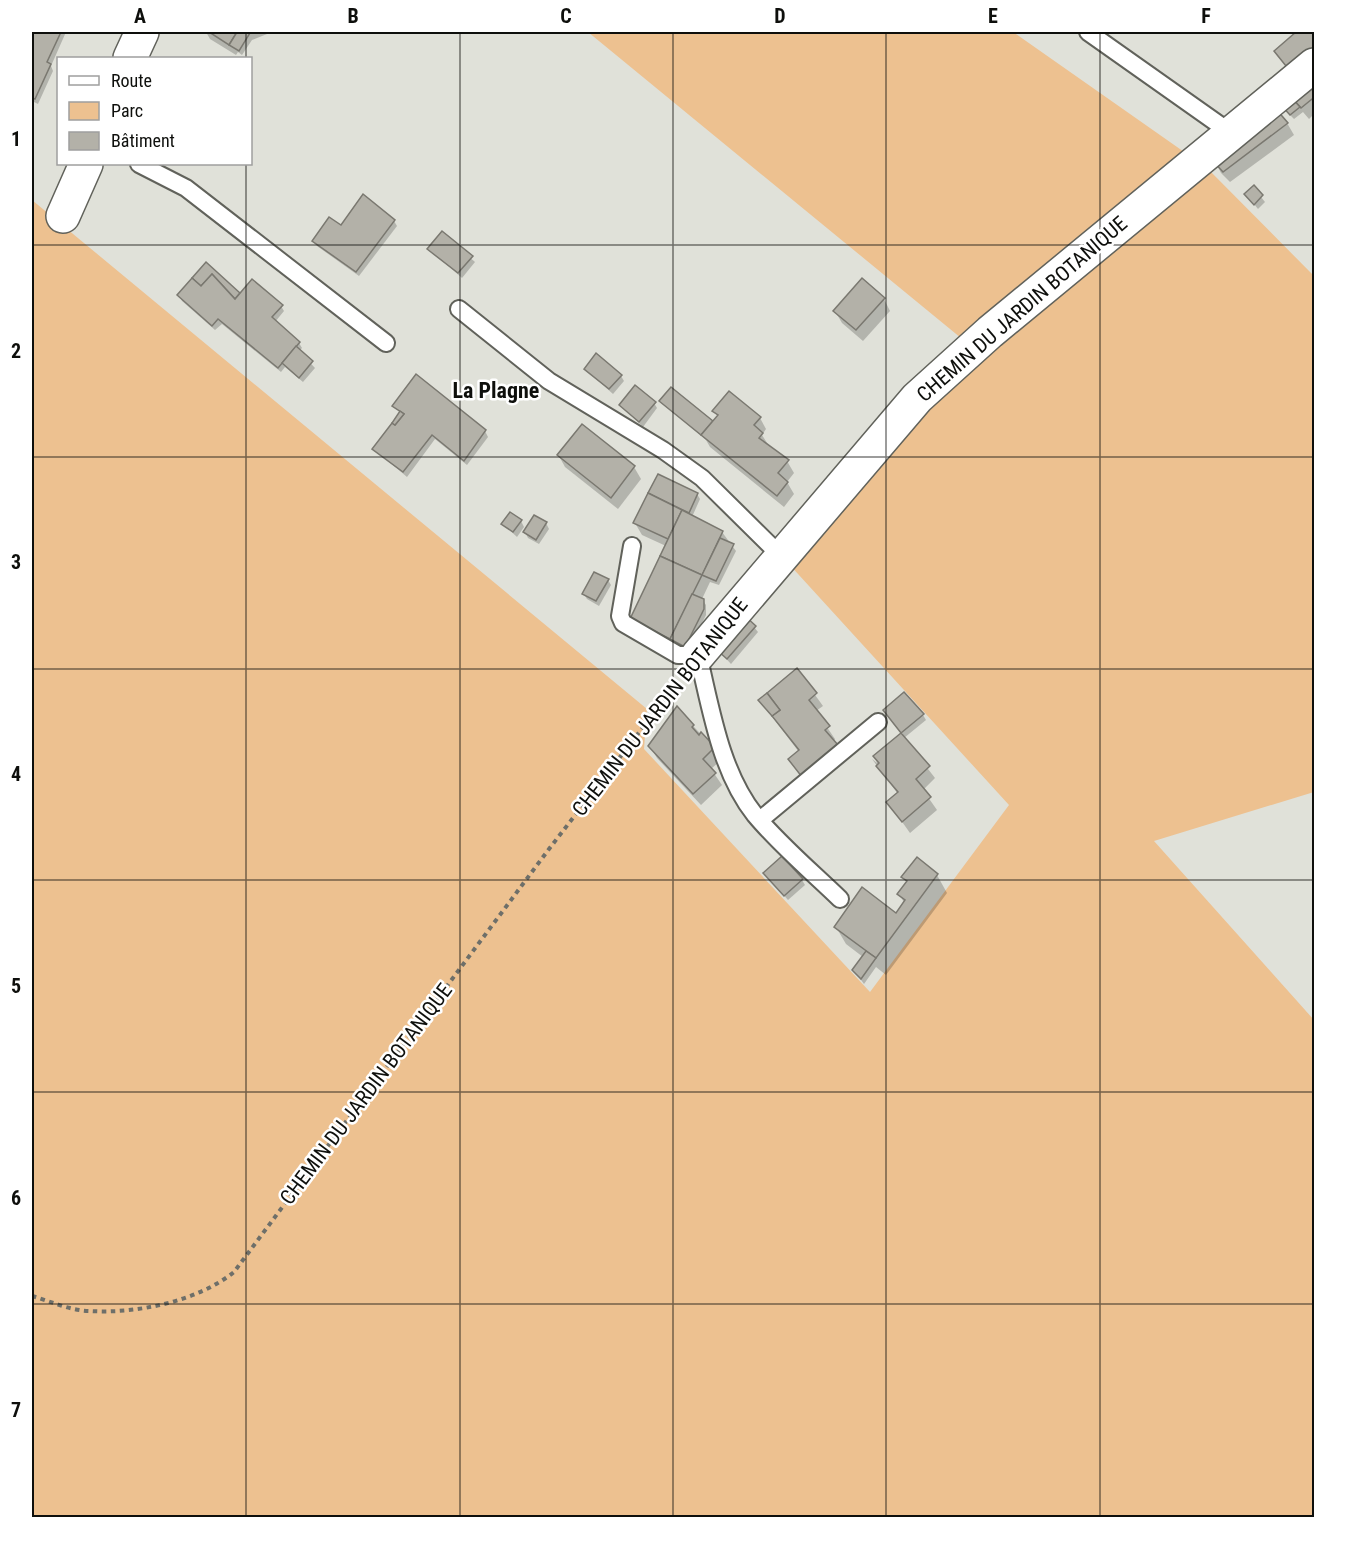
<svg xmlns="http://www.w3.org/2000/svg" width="1346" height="1549" font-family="'Roboto Condensed',sans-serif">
<rect width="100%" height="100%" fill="#e0e1d9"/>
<!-- green -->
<polygon fill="#edc190" points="588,32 1013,32 1207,168 1314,276 1314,792 1154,841 1314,1020 1314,1517 32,1517 32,200 647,709 644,749 870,992 1009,805 788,563 961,338"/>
<!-- shadow -->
<g fill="#0003">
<polygon points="32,32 66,32 51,66 53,71 38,104 32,101"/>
<polygon points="206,32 272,32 252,40 242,55 238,52 236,55 210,39"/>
<polygon points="1299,32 1314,32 1314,68 1298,82 1276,51"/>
<polygon points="1314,79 1314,114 1309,119 1303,112 1294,119 1286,111"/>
<polygon points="1287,123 1294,135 1230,182 1221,173 1215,161"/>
<polygon points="1253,187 1265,202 1258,209 1246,194"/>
<polygon points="394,221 397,226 359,276 317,246 314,241 341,228"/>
<polygon points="442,233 475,262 462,278 429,249"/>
<polygon points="206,264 240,295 281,306 284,311 275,322 299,343 302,348 299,351 315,368 303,382 285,367 281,372 222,324 215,330 182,301 179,295"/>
<polygon points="884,299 890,311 863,341 842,323 835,311"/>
<polygon points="585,369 621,376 624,381 613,394"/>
<polygon points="416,377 485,431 488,437 467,465 435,439 407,477 374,449 401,413 394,406"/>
<polygon points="661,401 713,423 718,417 714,411 760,418 766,429 762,435 769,446 787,461 794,473 787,482 794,494 784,507 710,447 706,440"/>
<polygon points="654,403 657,408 643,427 621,405"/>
<polygon points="582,426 634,467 641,479 618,509 565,467 559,456"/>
<polygon points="650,493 697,494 700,499 692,517 722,532 736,551 719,585 710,582 702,599 706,605 706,615 688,651 638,631 666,546 642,535 635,523 651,497"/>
<polygon points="521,521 524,527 517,537 503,524"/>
<polygon points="546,523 549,529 539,544 528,538 525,532"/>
<polygon points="608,580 611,585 599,606 587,599 584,594"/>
<polygon points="754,627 758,632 731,664 720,652"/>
<polygon points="797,670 823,706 816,711 835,739 810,787 790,760 799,752 760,701"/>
<polygon points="677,709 714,748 721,760 711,769 722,785 701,805 657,758 650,746"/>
<polygon points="885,711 923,715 926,720 904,738 935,778 923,790 937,810 910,833 888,802 898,794 872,759 877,763 875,757 903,734"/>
<polygon points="765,874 802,880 805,885 788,900"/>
<polygon points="937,875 947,893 886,975 876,967 864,984 854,970 863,957 846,944 836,927 897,915 905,904 899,894 907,883 903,877"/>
</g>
<!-- building -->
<g fill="#b3b1a8" stroke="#7a7870" stroke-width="1.5">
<polygon points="32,32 61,32 47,62 51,64 35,99 32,98"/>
<polygon points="209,32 237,32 229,45"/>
<polygon points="237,32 250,33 239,51 229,45"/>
<polygon points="1296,32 1314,32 1314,51 1290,71 1274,51"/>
<polygon points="1314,77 1314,102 1312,99 1301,108 1291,97"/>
<polygon points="1291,97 1300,107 1290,115 1281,105"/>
<polygon points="1276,109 1288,123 1223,172 1213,161"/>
<polygon points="1254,185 1263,195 1254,205 1244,194"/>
<polygon points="363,194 395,220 356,272 312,241 329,217 341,225"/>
<polygon points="442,231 473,256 458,273 427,249"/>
<polygon points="206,262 240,293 235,299 212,274 201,286 192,278"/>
<polygon points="212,274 235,299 252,279 283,305 272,317 300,342 278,368 218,319 212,326 177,295 192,278 201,286"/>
<polygon points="862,278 885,298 856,330 833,311"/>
<polygon points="296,346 313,361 299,378 282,363"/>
<polygon points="596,353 622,375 609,389 584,369"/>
<polygon points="416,374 486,430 464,461 432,435 403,472 372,449 392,423 395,425 404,414 392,406"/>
<polygon points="635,385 656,402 639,422 619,405"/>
<polygon points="671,387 713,421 701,435 659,401"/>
<polygon points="729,391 761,417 754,425 763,433 759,438 789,460 778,473 788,482 777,496 701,435 718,415 712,411"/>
<polygon points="400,411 404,414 395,425 392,423"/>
<polygon points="582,424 635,466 611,498 557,455"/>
<polygon points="658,474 698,493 689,513 648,493"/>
<polygon points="648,493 682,510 668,539 633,523"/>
<polygon points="682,510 723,531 702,575 660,556"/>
<polygon points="510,512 522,520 513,532 501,524"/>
<polygon points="534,515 547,522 536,540 523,532"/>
<polygon points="720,538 734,544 716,581 702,575"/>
<polygon points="660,556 702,575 670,639 630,619"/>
<polygon points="594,572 609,579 596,601 582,594"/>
<polygon points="692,594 704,599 704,609 685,647 670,639"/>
<polygon points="745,616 756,626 727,659 718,651"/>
<polygon points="797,668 817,693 809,700 830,726 825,730 838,745 802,777 788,759 799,750 772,716 780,710 767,693"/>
<polygon points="904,692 924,714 901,733 883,710"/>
<polygon points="767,693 780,710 772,716 758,700"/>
<polygon points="677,706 694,725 692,727 699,735 701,732 715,747 703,759 716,773 693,794 648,746"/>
<polygon points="901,733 930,766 916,779 931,797 902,822 886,802 898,792 876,766 879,763 873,756"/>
<polygon points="782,856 803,879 784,896 763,873"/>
<polygon points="917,857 938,874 876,958 834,927 862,887 896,913 905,900 897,894 907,881 901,877"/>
<polygon points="866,951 876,958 861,979 852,970"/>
</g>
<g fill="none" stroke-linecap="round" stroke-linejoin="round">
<defs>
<g id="lane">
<polyline points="1088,32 1231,133"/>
<polyline points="139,164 186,188 386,343"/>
<polyline points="459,309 549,381 663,450 702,478 781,556"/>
<path d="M 632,546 L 620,616 L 623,623 L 678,655 L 698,655 C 711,708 720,771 755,815 C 780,845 812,872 840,899"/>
<polyline points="760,820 878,722"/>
</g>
<g id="street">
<polyline points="130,58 142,32"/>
<polyline points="63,216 86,164"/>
<polyline points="698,655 917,398 990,332 1314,65"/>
</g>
</defs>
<!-- lane casing -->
<use href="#lane" stroke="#61625b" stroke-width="20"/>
<!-- street casing -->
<use href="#street" stroke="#61625b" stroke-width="36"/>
<!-- path -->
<path stroke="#6e6f69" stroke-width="4" stroke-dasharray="4.5 4.5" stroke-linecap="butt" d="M 32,1296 C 50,1301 71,1311 90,1311 C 137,1314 198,1301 234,1272 L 549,849 L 678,682"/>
<!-- lane -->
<use href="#lane" stroke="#fff" stroke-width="16"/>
<!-- street -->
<use href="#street" stroke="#fff" stroke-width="33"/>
</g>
<!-- grid -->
<path fill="none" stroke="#0e0f0c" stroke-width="1.5" stroke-opacity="0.55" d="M 246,32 L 246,58M 460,32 L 460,1518M 673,32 L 673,1518M 886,32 L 886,1518M 1100,32 L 1100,1518M 246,164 L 246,1518M 32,245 L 1314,245M 32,457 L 1314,457M 32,669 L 1314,669M 32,880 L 1314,880M 32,1092 L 1314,1092M 32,1304 L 1314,1304"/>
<g text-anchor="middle" stroke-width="5" stroke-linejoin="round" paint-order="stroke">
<!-- street labels -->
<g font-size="21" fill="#0e0f0c" stroke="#fff">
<text transform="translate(1022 309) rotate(-41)" y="7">CHEMIN DU JARDIN BOTANIQUE</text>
<text transform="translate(660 707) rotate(-52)" y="7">CHEMIN DU JARDIN BOTANIQUE</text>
<text transform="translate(366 1094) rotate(-53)" y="7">CHEMIN DU JARDIN BOTANIQUE</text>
</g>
<!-- neighbourhood labels -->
<g font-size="22" font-weight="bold" fill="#0e0f0c" stroke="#fff">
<text x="496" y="398">La Plagne</text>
</g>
</g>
<!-- border -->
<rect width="1346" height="1549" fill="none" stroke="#ffffff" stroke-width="66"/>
<!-- legend -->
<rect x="57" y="57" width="195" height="108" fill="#ffffff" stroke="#9f9f9e" stroke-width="1.5"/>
<rect x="69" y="76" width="30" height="9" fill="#ffffff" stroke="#9f9f9e" stroke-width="1.5"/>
<text x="111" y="87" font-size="18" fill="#0e0f0c">Route</text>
<rect x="69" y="102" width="30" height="18" fill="#edc190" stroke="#9f9f9e" stroke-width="1.5"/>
<text x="111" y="117" font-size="18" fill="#0e0f0c">Parc</text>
<rect x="69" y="132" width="30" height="18" fill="#b3b1a8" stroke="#9f9f9e" stroke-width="1.5"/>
<text x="111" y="147" font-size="18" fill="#0e0f0c">Bâtiment</text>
<rect x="33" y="33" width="1280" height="1483" fill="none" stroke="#0e0f0c" stroke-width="2"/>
<g font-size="20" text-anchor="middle" font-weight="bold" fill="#0e0f0c">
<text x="140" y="23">A</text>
<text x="353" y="23">B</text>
<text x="566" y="23">C</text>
<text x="780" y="23">D</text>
<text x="993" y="23">E</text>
<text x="1206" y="23">F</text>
<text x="16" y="146">1</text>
<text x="16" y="358">2</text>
<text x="16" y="569">3</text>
<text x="16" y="781">4</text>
<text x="16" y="993">5</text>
<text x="16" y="1205">6</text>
<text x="16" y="1417">7</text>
</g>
</svg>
